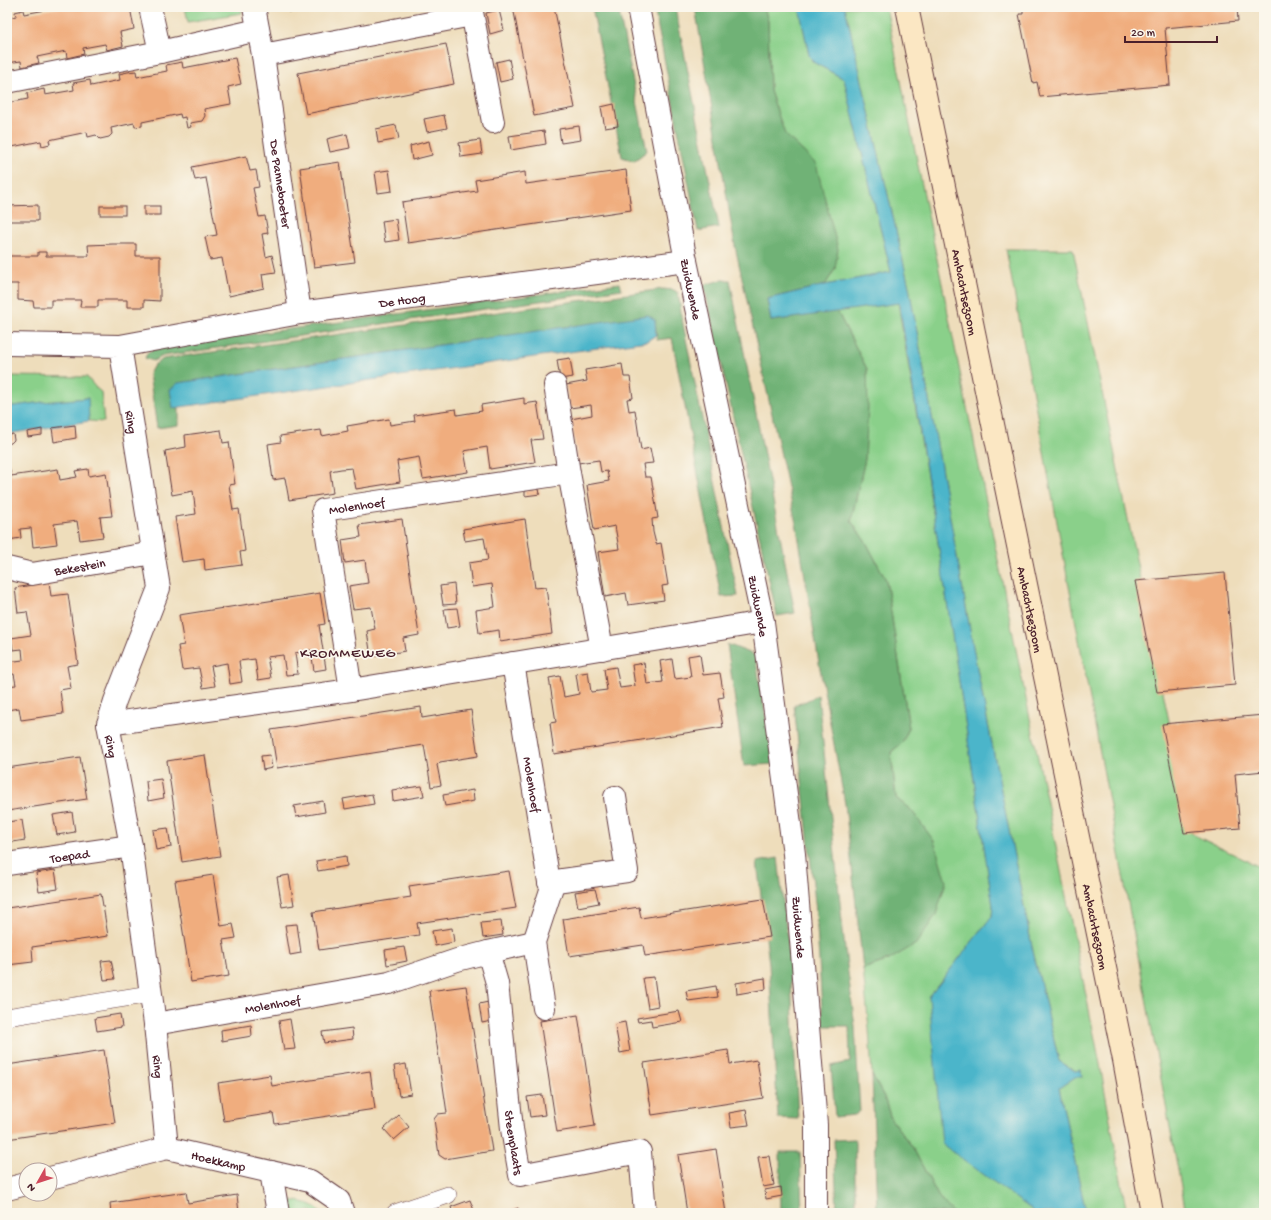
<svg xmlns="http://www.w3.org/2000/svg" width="1271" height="1220" font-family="'Gochi Hand',sans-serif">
<rect width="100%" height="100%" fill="#fbf7ec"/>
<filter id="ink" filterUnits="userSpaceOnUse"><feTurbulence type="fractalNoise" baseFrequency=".025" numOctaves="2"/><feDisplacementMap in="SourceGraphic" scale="8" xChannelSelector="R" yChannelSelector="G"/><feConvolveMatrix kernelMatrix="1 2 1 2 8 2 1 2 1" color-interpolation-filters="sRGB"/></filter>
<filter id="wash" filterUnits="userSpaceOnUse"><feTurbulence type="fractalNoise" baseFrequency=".012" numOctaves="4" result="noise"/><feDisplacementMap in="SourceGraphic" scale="16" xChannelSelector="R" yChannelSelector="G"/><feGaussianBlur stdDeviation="0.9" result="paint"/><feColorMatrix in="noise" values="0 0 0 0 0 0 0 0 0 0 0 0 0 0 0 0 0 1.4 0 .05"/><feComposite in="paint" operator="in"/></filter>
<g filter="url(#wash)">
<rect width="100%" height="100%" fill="#edb"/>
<!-- green -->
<g fill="#8ad08a" stroke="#6a785a">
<polygon points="185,7 241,7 242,13 188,22"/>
<polygon points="764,7 799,7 809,55 813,62 844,79 891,272 825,285 835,269 816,164 785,135 770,91 768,21"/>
<polygon points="845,7 886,7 1099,1059 1127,1213 1086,1213 1059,1088 1075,1077 1081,1070 1076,1071 1059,1061 1032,947 975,658 909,287"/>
<polygon points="1006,249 1073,249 1192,834 1264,869 1264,1213 1186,1213"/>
<polygon points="898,303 938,542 993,906 992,916 929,997 1033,1213 953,1213 938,1196 913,1148 891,1119 884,1097 872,1075 869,1029 863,969 889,960 912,811 896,798 891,752 902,743 909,728 886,580 867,544 851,521 865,459 867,369 837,311"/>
<polygon points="7,376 87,377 96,388 101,392 104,422 89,421 87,398 43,402 7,407"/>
<path d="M 289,1200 C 301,1202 314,1202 321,1213 L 313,1213 L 312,1211 L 292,1213 Z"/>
</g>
<!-- forest -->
<g fill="#6fb276" stroke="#5c6850">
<polygon points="592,7 618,7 647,151 634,161 622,157"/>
<polygon points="654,7 675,7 719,227 698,231"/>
<polygon points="695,7 764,7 768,21 770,91 785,134 816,164 838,249 835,269 825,285 767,299 771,321 837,311 867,369 868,408 865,459 851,521 867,544 886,580 909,728 902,743 891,752 896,798 912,811 934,841 946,882 936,915 916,944 889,960 863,969 845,804 819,663 797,528 735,246"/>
<polygon points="721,280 730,280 795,613 777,616 704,285"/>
<polygon points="620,283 622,289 163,356 153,361 145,358 148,352 161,347"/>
<polygon points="663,289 674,290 678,293 683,324 738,596 721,597 672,338 657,340 655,320 481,339 178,383 173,408 179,408 179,425 157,428 149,374 154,365 163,359"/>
<polygon points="727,644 755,655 774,764 744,766"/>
<polygon points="818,695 845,949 855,1027 860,1111 855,1115 835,1117 831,1066 850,1062 849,1026 823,1026 816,912 794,705 806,701"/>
<polygon points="778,858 790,961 798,1119 778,1118 769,964 757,862"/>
<polygon points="872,1075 884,1097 891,1119 913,1148 938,1196 953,1213 877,1213"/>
<polygon points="855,1139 855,1213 837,1213 834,1140"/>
<polygon points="780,1152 800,1152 802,1213 781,1213"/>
</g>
<!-- water -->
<g fill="#4cb5ca" stroke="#4b6a7a">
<polygon points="799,7 845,7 909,287 975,658 1032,947 1059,1061 1075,1071 1081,1070 1082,1077 1075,1077 1059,1088 1086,1213 1033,1213 1032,1210 942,1144 929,997 992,916 993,906 938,542 899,303 771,321 767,299 825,285 891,272 844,79 813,62 809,55"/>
<polygon points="648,315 655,320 656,335 647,341 173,408 170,390 178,383"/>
<polygon points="88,398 89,421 7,434 7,407 43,402"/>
</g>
<g id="blocks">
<!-- building -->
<g fill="#f0ad7e">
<polygon points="62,7 130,7 134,29 120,32 123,46 107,50 105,44 83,48 84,54 67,58 66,51 37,57 39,63 22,67 21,61 7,63 7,18 16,16 15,12 23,10 24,14"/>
<polygon points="288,7 312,7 312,8 289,12"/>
<polygon points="513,7 554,7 575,108 534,116"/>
<polygon points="1023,7 1237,7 1238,21 1165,28 1170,85 1040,97 1037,82 1033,83 1019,14 1023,14"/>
<polygon points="499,10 504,30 490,34 486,13"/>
<polygon points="446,44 454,84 306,114 298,73"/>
<polygon points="235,58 241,84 228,87 231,104 204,109 205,116 202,121 190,123 191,127 187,128 185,117 181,118 180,114 142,122 142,126 135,127 134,123 111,128 112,134 109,137 100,139 96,135 88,137 87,132 49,140 50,144 42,146 41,141 7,148 7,103 28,99 27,93 44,89 45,95 74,90 73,83 90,80 91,86 120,80 119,74 128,72 136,71 137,77 167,71 166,65 182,62 183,68"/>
<polygon points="509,59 513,79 500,82 496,62"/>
<polygon points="614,104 618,126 605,128 601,107"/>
<polygon points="444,115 447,128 427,132 424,119"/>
<polygon points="396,125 399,139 378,143 376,129"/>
<polygon points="579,126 581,140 561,143 559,129"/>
<polygon points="544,131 546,144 511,150 509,136"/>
<polygon points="347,134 350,148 330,152 327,139"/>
<polygon points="480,140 482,154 461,157 459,143"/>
<polygon points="429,141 432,155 412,160 410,146"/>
<polygon points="246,156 250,171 256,170 259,187 253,188 259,217 265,216 268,233 262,234 266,257 272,255 276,272 262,274 264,288 229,296 222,258 210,260 205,237 217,235 206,178 195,180 192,167"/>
<polygon points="340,162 355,262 314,267 300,168"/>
<polygon points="389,170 392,191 378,193 375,172"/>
<polygon points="626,170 631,210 408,243 402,202 477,191 475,180 525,172 526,184"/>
<polygon points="38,205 38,221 7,221 7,206"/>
<rect x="100" y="206" width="25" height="9"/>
<rect x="144" y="206" width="16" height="9"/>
<polygon points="396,219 399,240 385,242 382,221"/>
<polygon points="113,244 136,244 136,256 160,256 160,301 144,300 144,307 127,307 127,300 98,300 98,307 80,307 81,300 51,300 51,307 34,307 33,301 18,300 18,284 7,284 7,256 38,256 38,252 46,252 46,256 89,256 88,245"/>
<polygon points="570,358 573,377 560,379 557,360"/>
<polygon points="622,364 624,377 630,377 633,398 627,399 629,411 635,410 641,450 650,448 653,463 643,464 645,477 651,477 658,518 652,519 653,532 656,544 661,543 668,585 662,586 664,600 628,605 626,593 605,597 598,552 619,549 615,526 594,530 587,485 609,481 607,471 601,472 599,460 578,463 571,419 592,415 591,405 570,408 566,385 587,381 585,370"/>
<polygon points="524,398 524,404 537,402 543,439 531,440 535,462 490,469 487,447 464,451 468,472 423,479 419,457 397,461 400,482 356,489 352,468 341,469 330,471 333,493 289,500 285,478 273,480 268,444 281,442 280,436 321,430 322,436 348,431 347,426 389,419 390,425 415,421 414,415 456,409 457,415 482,411 481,405"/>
<polygon points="75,425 76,438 54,442 52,428"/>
<polygon points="42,429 42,435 28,437 27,432"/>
<polygon points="221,430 223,443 229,442 235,484 229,485 233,510 239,509 245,551 240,552 242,565 205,570 204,559 182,562 175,517 196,514 193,491 172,495 165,451 186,447 185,435"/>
<polygon points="13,434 14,440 11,443 7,444 7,435"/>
<polygon points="7,465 9,465 11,476 58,469 60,480 77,477 75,471 81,470 88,469 89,476 106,473 112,516 100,517 103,537 80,540 77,521 54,524 57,544 33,547 31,528 20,529 21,538 8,540 7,530"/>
<polygon points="539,489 540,494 525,496 525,491"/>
<polygon points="402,519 419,635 403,638 405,651 371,657 367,631 375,629 371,607 353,609 349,586 368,583 365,560 345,563 342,540 361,537 359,525"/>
<polygon points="525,519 535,588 546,587 552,634 500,642 499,630 479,633 476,610 495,607 492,584 472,587 469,563 488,560 484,538 465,541 463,529"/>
<polygon points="1225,573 1235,685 1157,692 1135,581"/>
<polygon points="49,582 51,596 68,594 78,664 67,666 71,688 60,690 63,714 21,720 19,708 7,710 7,686 16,685 14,674 7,675 7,662 23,660 22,649 13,650 11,638 31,635 27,612 18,613 15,588"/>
<polygon points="454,584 456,604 443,605 440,586"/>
<polygon points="320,593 325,624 319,625 326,669 314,671 311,650 295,653 298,674 286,675 283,655 267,657 271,678 258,680 255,659 239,661 242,682 230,684 227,663 211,666 215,686 203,688 199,668 182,670 178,646 184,645 179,615"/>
<polygon points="457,608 460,626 447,628 444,609"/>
<polygon points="700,654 703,675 720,673 724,697 718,698 723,727 554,754 550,723 556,722 549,678 560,676 564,697 579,694 576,674 588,672 591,692 607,690 604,669 616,667 620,688 635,686 632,665 644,663 647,684 663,682 660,661 672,659 675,679 691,677 688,656"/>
<polygon points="421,707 422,718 471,710 478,756 440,762 437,765 441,785 431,787 424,745 277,768 271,730"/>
<polygon points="1264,715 1264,771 1235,774 1240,828 1184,833 1162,724"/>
<polygon points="205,755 220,856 182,862 167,761"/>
<polygon points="270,755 272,768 263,770 261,756"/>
<polygon points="80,757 87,799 7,811 7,768"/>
<polygon points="161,779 164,798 148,801 146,781"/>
<polygon points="422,786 424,796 393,801 392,790"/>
<polygon points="473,790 474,801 445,806 443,795"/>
<polygon points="372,794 374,804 345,809 343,799"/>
<polygon points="323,801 325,812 296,817 294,806"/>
<polygon points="72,812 75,832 57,835 53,815"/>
<polygon points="22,820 25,840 7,843 7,822"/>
<polygon points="168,828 171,847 156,850 153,830"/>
<polygon points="346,856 347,866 318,871 316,861"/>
<polygon points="55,870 58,889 39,892 36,873"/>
<polygon points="509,871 516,908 417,923 419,935 319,950 313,912 411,897 409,886"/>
<polygon points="213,875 221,926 233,924 236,938 223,940 229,976 191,982 175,881"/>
<polygon points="289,875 294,905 282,907 277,877"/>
<polygon points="595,889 599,903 578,907 575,892"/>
<polygon points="101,894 108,936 32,947 33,962 7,965 7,908"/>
<polygon points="763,899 770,937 645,956 643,945 569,956 563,919 639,907 641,918"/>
<polygon points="501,921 503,935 483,938 481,923"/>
<polygon points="297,924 301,953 290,955 285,925"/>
<polygon points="452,928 454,942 435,946 432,931"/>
<polygon points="404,947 407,961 387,965 385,950"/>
<polygon points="111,960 115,979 104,980 101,961"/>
<polygon points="654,977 658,1006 648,1008 643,978"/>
<polygon points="765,978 766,989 737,994 736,983"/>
<polygon points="466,986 492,1151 445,1159 439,1155 434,1119 438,1114 447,1113 429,991"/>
<polygon points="716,986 718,997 688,1001 686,991"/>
<polygon points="493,1001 496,1020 482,1023 479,1004"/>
<polygon points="679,1011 682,1022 652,1027 651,1020 638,1022 637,1018"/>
<polygon points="120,1014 122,1027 97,1031 95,1018"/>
<polygon points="578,1015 595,1126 557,1132 540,1021"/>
<polygon points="290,1019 295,1049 284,1050 279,1021"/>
<polygon points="625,1022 630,1051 620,1053 615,1024"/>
<polygon points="251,1025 252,1036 222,1041 221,1030"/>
<polygon points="352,1028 353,1039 324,1043 322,1032"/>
<polygon points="104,1050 115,1123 7,1139 7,1065"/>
<polygon points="728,1050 730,1064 757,1060 763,1098 652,1115 644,1063"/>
<polygon points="406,1064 411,1094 399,1096 394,1066"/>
<polygon points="370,1071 375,1109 275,1124 273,1113 224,1121 218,1083 270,1075 272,1086"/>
<polygon points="542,1095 545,1115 530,1117 527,1097"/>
<polygon points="746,1110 749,1125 731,1127 729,1113"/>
<polygon points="399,1115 409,1127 394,1140 384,1129"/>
<polygon points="716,1149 726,1213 687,1213 678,1155"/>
<polygon points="769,1156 774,1185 763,1187 758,1157"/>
<polygon points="781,1187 782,1196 766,1199 765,1190"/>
<polygon points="186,1192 188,1203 237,1195 239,1213 111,1213 110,1203"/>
<polygon points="470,1200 475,1213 453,1213 451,1207"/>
<polygon points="518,1208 520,1213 505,1213"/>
</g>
</g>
</g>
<g filter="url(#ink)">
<use href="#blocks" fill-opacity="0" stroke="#633c41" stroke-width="1"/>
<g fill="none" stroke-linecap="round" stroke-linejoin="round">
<defs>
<g id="lane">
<polyline points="7,1017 150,994"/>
<polyline points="395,1213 448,1195"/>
</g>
<g id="street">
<polyline points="150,7 160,52"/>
<path id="s1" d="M 254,7 L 263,55 L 300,313"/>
<polyline points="471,7 493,122"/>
<path id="s2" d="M 638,7 L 686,261 L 763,622 L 794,854 L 816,1125 L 816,1213"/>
<polyline points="263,55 472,15"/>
<polyline points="7,82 160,52 258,30"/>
<path id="s3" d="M 7,344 L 120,346 L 159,588 L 115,701 L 108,724 L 131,846 L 155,1024 L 167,1148 L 50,1178"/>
<path id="s4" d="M 120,346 L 300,313 L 686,261"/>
<polyline points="555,385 569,473"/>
<path id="s5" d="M 7,568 L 32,574 L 153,553"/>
<path id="s6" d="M 513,663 L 549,882 L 552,887 L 534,942 L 544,1008"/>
<path id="s7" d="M 351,690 L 323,510 L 569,473 L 602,649"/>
<polyline points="108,724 351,690 763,622"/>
<path id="s8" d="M 7,864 L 131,846"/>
<polyline points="549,882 627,871 615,797"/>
<polyline points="488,952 534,942"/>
<path id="s9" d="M 155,1024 L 389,983 L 457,960 L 488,952 L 497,983 L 512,1129 L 520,1175 L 640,1152 L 645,1213"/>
<path id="s10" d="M 167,1148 L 310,1181 L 339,1201 L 343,1213"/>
<polyline points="271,1172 278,1213"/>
<polyline points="7,1189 26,1184"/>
</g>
<g id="secondary">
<path id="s11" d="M 907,7 L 1124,1060 L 1152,1213"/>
</g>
</defs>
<!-- lane casing -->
<use href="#lane" stroke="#633c41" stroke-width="18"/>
<!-- street casing -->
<use href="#street" stroke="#633c41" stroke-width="24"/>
<!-- secondary casing -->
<use href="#secondary" stroke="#633c41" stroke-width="24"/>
<!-- lane -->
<use href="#lane" stroke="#fff" stroke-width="17"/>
<!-- street -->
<use href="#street" stroke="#fff" stroke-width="22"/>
<!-- secondary -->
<use href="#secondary" stroke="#fbe7c3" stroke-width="22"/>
</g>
</g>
<g text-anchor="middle" stroke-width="3.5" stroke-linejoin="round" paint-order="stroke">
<!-- street labels -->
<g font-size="13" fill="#4a1f2b" stroke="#fbf7ec">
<text dy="5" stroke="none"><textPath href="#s1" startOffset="179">De Panneboeter</textPath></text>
<text dy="5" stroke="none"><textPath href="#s2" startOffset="287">Zuidwende</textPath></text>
<text dy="5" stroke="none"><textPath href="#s11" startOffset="291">Ambachtsezoom</textPath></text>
<text dy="5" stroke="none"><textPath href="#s4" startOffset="286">De Hoog</textPath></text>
<text dy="5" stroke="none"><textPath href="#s3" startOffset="190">Ring</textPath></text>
<text dy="5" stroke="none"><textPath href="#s7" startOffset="216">Molenhoef</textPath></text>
<text dy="5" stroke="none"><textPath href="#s5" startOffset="74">Bekestein</textPath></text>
<text dy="5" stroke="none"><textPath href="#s2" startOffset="611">Zuidwende</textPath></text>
<text dy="5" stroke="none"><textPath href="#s11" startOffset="615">Ambachtsezoom</textPath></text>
<text dy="5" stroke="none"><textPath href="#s3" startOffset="526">Ring</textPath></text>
<text dy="5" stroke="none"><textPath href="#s6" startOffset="123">Molenhoef</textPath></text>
<text dy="5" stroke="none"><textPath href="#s8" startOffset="63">Toepad</textPath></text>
<text dy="5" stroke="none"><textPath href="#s2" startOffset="935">Zuidwende</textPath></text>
<text dy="5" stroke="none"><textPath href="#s11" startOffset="939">Ambachtsezoom</textPath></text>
<text dy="5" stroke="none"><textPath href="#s9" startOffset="119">Molenhoef</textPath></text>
<text dy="5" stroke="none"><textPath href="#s3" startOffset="850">Ring</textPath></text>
<text dy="5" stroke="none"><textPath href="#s9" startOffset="534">Steenplaats</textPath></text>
<text dy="5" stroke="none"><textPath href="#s10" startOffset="53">Hoekkamp</textPath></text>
</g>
<!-- quarter labels -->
<g font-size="15" letter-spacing="1" fill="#4a1f2b" stroke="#fbf7ec">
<text x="348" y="657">KROMMEWEG</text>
</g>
</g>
<!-- margin -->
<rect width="1271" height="1220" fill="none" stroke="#fbf7ec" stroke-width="24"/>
<!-- north arrow -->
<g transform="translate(38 1182) rotate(231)"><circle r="19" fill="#fbf7ec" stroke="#b4a19f"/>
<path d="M0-3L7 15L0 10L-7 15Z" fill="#d1495b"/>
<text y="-6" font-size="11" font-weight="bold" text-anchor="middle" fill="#4a1f2b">N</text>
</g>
<!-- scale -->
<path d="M1125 36v6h92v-6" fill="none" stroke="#4a1f2b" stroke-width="2"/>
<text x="1131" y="36" font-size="12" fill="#4a1f2b" stroke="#fbf7ec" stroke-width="3" paint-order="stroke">20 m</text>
</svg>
